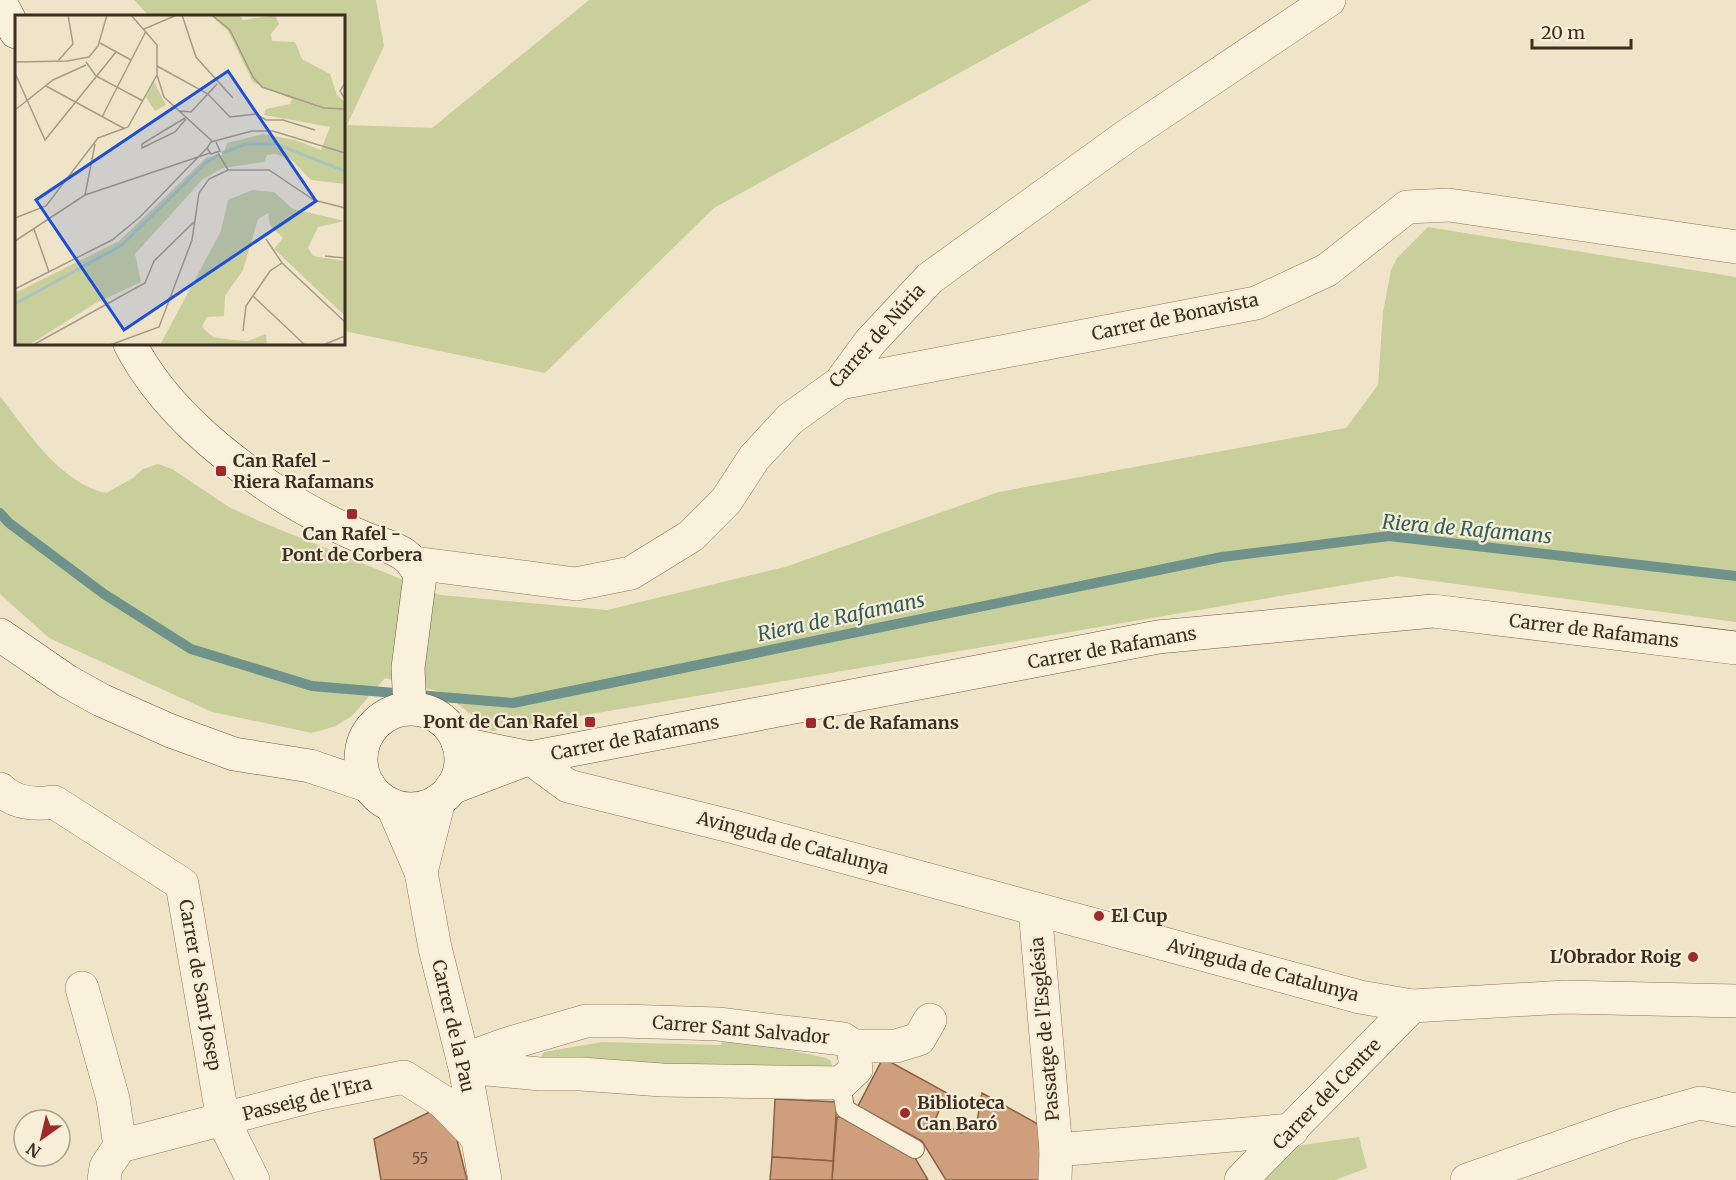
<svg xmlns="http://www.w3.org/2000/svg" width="1736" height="1180" font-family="Merriweather,serif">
<rect width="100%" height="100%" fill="#f0e4c8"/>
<!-- green -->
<g fill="#c9cf9b">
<polygon points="134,0 376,0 384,46 347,125 432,128 589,0 1092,0 714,208 545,373 344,331 344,16 149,16"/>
<path d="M 1428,227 L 1736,277 L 1736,622 L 1397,576 L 492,731 L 444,693 L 385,678 L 352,716 L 336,726 L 312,733 L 212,712 L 49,638 L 0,594 L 0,396 C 27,431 60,483 106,493 L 133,478 L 143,469 L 158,464 L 172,469 L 229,507 L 259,521 L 440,595 L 607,610 L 785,567 L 999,492 L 1346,428 L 1378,385 L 1383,312 L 1391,270 L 1397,258 Z"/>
<polygon points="602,1042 721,1045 722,1042 770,1046 826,1058 831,1061 833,1070 822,1074 540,1058 544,1052"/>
<polygon points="1359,1137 1367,1168 1335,1180 1261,1180 1295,1146"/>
</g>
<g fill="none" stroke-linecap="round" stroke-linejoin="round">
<!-- stream -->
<polyline stroke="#6f938a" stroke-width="10" points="0,513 9,523 104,594 191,649 312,686 513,703 1222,557 1389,536 1736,576"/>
</g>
<!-- building -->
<g fill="#cf9f7d" stroke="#8d5f41" stroke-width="1.5">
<polygon points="883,1058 947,1093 935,1120 961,1133 976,1127 982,1093 1043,1127 1046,1180 946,1180 922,1141 858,1106"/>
<polygon points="775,1099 837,1102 833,1161 772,1157"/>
<polygon points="434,1110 454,1128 467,1180 381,1180 374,1139"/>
<polygon points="837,1117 845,1117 914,1156 928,1180 832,1180"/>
<polygon points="772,1157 833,1161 832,1180 770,1180"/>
</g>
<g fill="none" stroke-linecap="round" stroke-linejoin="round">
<defs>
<polyline id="lane" points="841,1083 845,1109 915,1149"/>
<g id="street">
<polyline points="840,383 1256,303 1327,270 1407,207 1449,205 1736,247"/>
<polyline points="414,563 576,584 631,573 691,536 726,501 754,458 790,419 840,383 870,342 930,278 1128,135 1329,0"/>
<polyline points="530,758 568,786 734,827 1360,997 1412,1006 1565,997 1736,1001"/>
<path d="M 0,789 C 15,804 35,805 54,802 L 182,884 L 223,1120 L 253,1180"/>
<polyline points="392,805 421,872 435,948 465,1067 485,1180"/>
<polyline points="421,872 439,800"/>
<polyline points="1035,909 1056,1150 1055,1180"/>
<polyline points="82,988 113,1099 120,1146 106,1167 104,1180"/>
<polyline points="853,1046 896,1046 919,1039 930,1020"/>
<polyline points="463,1060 507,1044 586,1021 623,1021 718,1024 843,1039 853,1046 856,1069 841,1083 662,1080 581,1074 540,1074 465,1067"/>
<polyline points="120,1146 319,1094 404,1077 442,1101 476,1136"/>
<polyline points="1056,1150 1292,1130"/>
<polyline points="1241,1180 1412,1006"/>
<polyline points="1467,1180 1626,1124 1700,1103 1736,1110"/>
</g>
<g id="secondary">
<polyline points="0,2 16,32"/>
<path d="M 130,344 C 162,406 219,453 277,492 C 305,510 335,526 366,539 C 376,543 387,545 396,550 C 409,556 415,564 420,576 L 408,668 L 410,708"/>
<polyline points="0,635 67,681 101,700 171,731 234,754 310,766 369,786"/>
<circle cx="411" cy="759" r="50"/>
<polyline points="458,743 530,758"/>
<polyline points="451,788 530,758 1158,637 1433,611 1736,648"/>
</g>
</defs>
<!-- lane casing -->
<use href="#lane" stroke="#8d765c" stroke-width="20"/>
<!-- street casing -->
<use href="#street" stroke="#8d765c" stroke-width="34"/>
<!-- secondary casing -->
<use href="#secondary" stroke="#6f573f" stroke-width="34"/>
<!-- lane -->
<use href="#lane" stroke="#faf1dc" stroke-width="18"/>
<!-- street -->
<use href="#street" stroke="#faf1dc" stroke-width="33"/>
<!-- secondary -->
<use href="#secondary" stroke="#faf1dc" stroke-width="33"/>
</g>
<!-- markers -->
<g fill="#9e2a2b" stroke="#f7eed8" stroke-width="2">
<rect x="215" y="465" width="12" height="12" rx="3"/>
<rect x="346" y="508" width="12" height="12" rx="3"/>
<rect x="584" y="716" width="12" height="12" rx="3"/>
<rect x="805" y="717" width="12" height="12" rx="3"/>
<circle cx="1099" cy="916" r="6"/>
<circle cx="1693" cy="957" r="6"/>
<circle cx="905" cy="1113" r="6"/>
</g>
<g text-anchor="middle" stroke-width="4.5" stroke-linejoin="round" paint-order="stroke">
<!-- number labels -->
<g font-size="15" fill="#624a37">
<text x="420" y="1164">55</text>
</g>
<!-- street labels -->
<g font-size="18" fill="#3d2e20" stroke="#f7eed8">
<text transform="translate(1175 317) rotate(-12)" y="6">Carrer de Bonavista</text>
<text transform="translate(877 336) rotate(-48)" y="6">Carrer de Núria</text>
<text transform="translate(1594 631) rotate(7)" y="6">Carrer de Rafamans</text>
<text transform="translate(1112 648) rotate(-10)" y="6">Carrer de Rafamans</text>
<text transform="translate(635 738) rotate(-11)" y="6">Carrer de Rafamans</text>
<text transform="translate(793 843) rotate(15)" y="6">Avinguda de Catalunya</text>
<text transform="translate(1263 970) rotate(15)" y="6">Avinguda de Catalunya</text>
<text transform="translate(200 985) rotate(80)" y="6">Carrer de Sant Josep</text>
<text transform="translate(453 1026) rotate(77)" y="6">Carrer de la Pau</text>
<text transform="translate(1045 1029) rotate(-95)" y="6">Passatge de l'Església</text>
<text transform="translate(741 1030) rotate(5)" y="6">Carrer Sant Salvador</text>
<text transform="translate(1327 1094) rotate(-46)" y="6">Carrer del Centre</text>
<text transform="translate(307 1099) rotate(-14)" y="6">Passeig de l'Era</text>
</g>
<!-- poi labels -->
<g font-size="18" font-weight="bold" fill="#3d2e20" stroke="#f7eed8" text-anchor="start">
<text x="233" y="467">Can Rafel -<tspan x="233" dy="21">Riera Rafamans</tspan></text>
<text x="352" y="540" text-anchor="middle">Can Rafel -<tspan x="352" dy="21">Pont de Corbera</tspan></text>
<text x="578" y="728" text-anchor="end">Pont de Can Rafel</text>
<text x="823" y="729">C. de Rafamans</text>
<text x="1111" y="922">El Cup</text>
<text x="1681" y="963" text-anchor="end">L'Obrador Roig</text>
<text x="917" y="1109">Biblioteca<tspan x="917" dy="21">Can Baró</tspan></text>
</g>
<!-- water labels -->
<g font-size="20" font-style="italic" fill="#2f5d5a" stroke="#f7eed8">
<text transform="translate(1467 529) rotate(5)" y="7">Riera de Rafamans</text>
<text transform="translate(841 617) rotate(-12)" y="7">Riera de Rafamans</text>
</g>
</g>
<!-- overview -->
<g transform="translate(15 15)">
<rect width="330" height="330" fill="#f0e4c8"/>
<path d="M 195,0 L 224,0 L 228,5 L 260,0 L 264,9 L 256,19 L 257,26 L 280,27 L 287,44 L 315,59 L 322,80 L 330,87 L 330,169 L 296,165 L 276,144 L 260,139 L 252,140 L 249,147 L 208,153 L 188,164 L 120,239 L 126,267 L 79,289 L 14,330 L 0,330 L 0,278 L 104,226 L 192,142 L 208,140 L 212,128 L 248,119 L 280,125 L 306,135 L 315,112 L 249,100 L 251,94 L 275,89 L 277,84 L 238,67 L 213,16 ZM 139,67 L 151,90 L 140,96 L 131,82 ZM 237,175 L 259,177 L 278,194 L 330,206 L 303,212 L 293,233 L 298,241 L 330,246 L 330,301 L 259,234 L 268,223 L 255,210 L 253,198 L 243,204 L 228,255 L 210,281 L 209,301 L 192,302 L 187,312 L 198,322 L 218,325 L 233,326 L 251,319 L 252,330 L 145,330 L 206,216 L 213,185 Z" fill="#c9cf9b"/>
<path fill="none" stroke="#a9c4bc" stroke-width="3" d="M 207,138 L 231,129 L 261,129 L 330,156M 0,289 L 107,230 L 192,147 L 203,140"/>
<path fill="none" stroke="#a89b85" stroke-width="1.5" d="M 116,0 L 142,30 L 142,60 L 149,82 L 197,126M 167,0 L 181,42 L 218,83M 197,0 L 215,15 L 238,62 L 247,72 L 309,93 L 330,94M 129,14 L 162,0M 85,28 L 116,45M 0,47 L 52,46 L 74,42 L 83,31 L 92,0M 42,47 L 58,29 L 53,0M 71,47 L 81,61 L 128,86M 142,51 L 193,79 L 215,102 L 241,99 L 251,105 L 268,105 L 300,115M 0,58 L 30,125 L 101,37M 330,68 L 325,76 L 330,84M 31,71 L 110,114M 0,95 L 38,65 L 71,50M 165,96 L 176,97 L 202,69M 87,102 L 131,16M 170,103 L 127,129 L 127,133 L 160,117 L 171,104M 201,127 L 205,136 L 196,139 L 192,133 L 196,127 L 237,116 L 258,116 L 330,138M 203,138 L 213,155 L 254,155 L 299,185 L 330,193M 70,180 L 80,129M 0,203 L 31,191 L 83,123 L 113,112 L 142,60M 19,214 L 34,257M 251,224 L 267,248M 0,226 L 70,180 L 195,138M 310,241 L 330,243M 0,274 L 97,225 L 125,202 L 192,133M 238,281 L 290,330M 228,316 L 231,291 L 255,256 L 267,248 L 330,307M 18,330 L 130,268 L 139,246 L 179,207M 95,330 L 144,312 L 177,225 L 184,178 L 194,164 L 213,155M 308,330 L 330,321"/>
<path fill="#1d4ed8" fill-opacity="0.15" stroke="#1d4ed8" stroke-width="3" d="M 213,56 L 301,186 L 109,315 L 21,185 Z"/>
<rect width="330" height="330" fill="none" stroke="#3d2e20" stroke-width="3"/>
</g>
<!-- north arrow -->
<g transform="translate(42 1138) rotate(214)"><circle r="28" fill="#f7eed8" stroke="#ada18e" stroke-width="1.5"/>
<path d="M0-4.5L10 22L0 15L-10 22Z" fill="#9e2a2b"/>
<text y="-9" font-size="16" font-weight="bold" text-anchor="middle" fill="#3d2e20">N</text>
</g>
<!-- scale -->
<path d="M1532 39v9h99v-9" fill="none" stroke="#3d2e20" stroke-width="3"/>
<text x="1541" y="39" font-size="18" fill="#3d2e20" stroke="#f7eed8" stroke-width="4.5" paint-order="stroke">20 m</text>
</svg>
